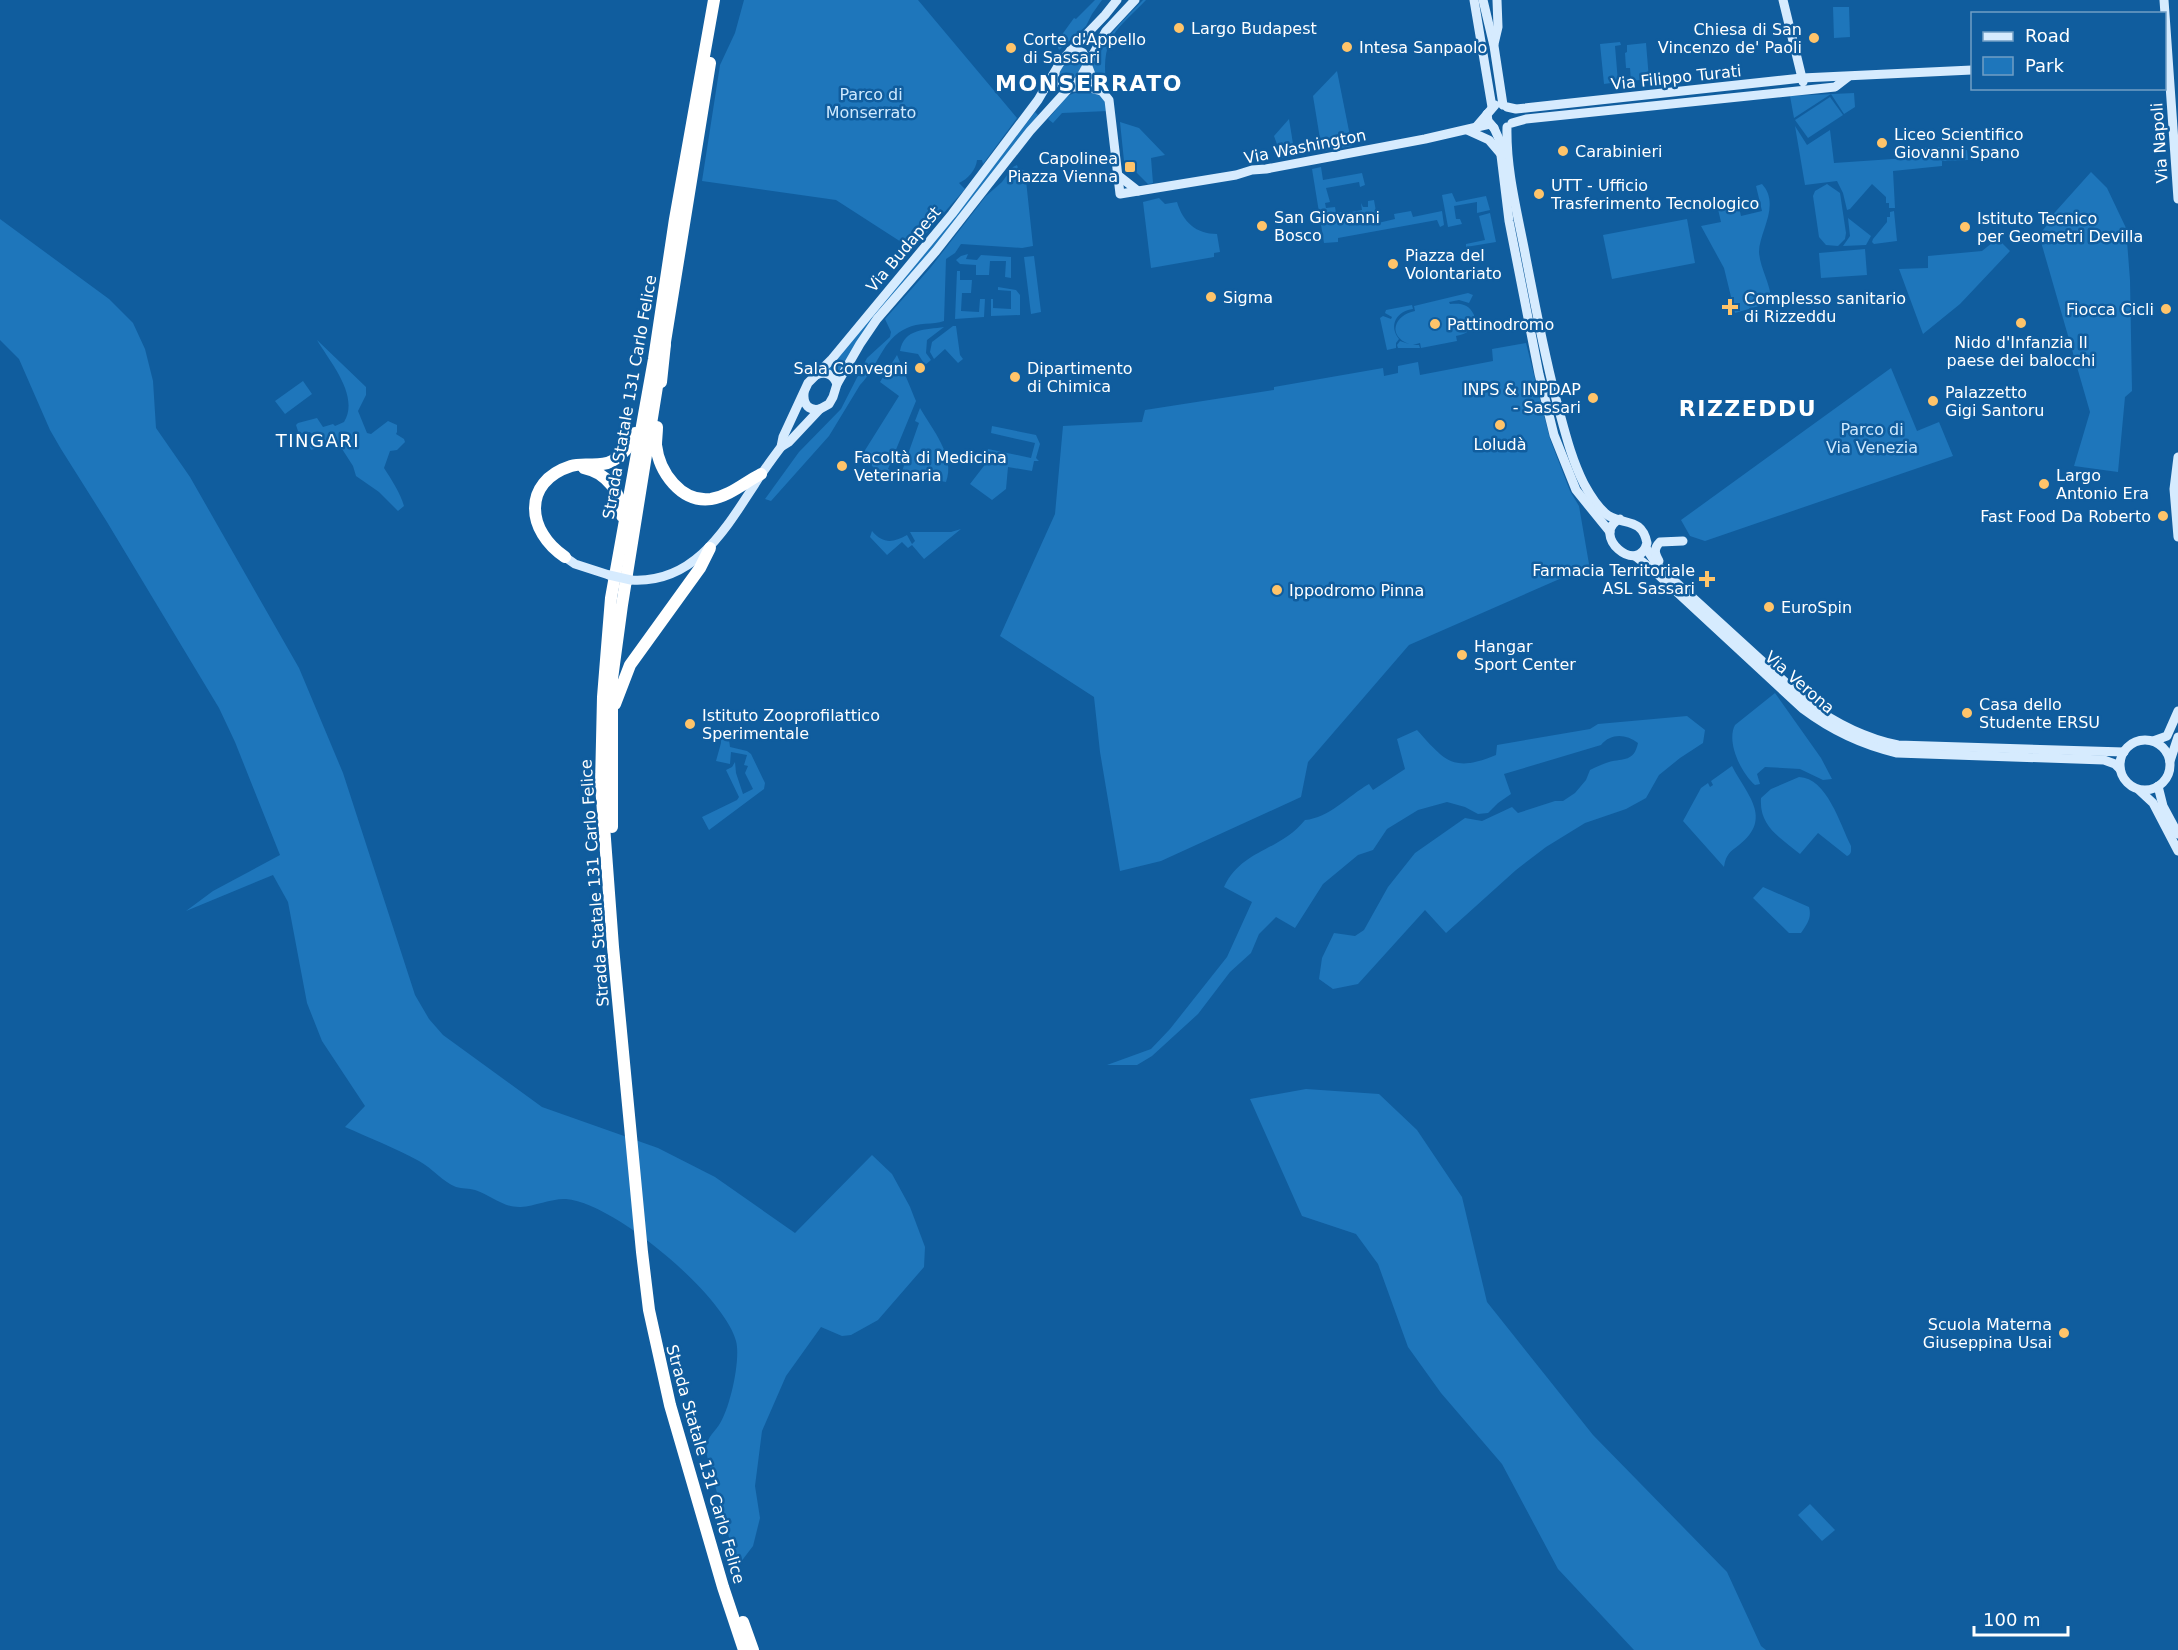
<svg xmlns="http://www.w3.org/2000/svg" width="2178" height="1650" font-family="'DejaVu Sans',sans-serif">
<rect width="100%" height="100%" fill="#105d9e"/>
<!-- green -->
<g fill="#1e76bb">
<path d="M 744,0 L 918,0 L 1017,118 L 983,164 L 982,160 L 977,160 C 976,170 968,179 959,183 L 965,189 L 912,249 L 836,200 L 702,181 L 720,65 L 735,33 Z"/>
<polygon points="1095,0 1102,0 1092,14 1086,26 1059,50 1057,45 1060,40 1063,40 1061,36 1074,18 1076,19"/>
<path d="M 1143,0 L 1146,0 C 1118,29 1101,37 1106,81 L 1101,85 C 1098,80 1093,74 1093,68 C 1093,49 1130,13 1143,0 Z"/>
<polygon points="1833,7 1849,7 1850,37 1834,38"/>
<polygon points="1620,42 1621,45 1615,46 1618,82 1604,84 1600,44"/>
<polygon points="1646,43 1649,79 1631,81 1630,68 1626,68 1625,53 1627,52 1627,45"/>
<path d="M 1079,54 L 1083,64 L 1076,76 L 1068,82 L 1060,80 C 1057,69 1064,63 1072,55 Z"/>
<polygon points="1337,71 1352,146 1322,151 1313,96"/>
<path d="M 1089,91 L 1105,98 L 1108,111 L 1062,113 L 1053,123 L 1048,119 C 1066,100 1061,93 1089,91 Z"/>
<polygon points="1854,93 1855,107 1844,114 1831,94 1794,118 1790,96"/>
<polygon points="1830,97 1843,115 1808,138 1795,120"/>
<polygon points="1035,112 1038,115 940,240 837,377 826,370 938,238"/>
<polygon points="1289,119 1295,156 1282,158 1274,136"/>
<polygon points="1120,122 1139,128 1165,155 1151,158 1153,183 1148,184 1135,171 1136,170 1124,161"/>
<polygon points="1795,126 1807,145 1830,130 1834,163 1922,157 1922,148 1949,147 1951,152 1967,150 1968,160 1942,161 1942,166 1893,171 1895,208 1889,208 1889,203 1886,203 1886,197 1872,184 1850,209 1847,210 1843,193 1837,181 1805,185"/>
<path d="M 1017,165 L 1018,168 L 1025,171 L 1033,246 L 1022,248 L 961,244 L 955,253 L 946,259 L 944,321 C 933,325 918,322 907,328 C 882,339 878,367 860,385 L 829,436 L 771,501 L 765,499 L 799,452 L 841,409 L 867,358 L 890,337 L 891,332 L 885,319 L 931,267 L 986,196 L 1002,182 L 1013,167 Z"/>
<polygon points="1321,167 1323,180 1362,173 1365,185 1360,187 1359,182 1326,188 1330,202 1325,203 1326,208 1335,207 1336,213 1343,212 1345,222 1354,220 1351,212 1362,210 1361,203 1363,207 1368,207 1368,201 1374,200 1378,223 1395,219 1394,214 1411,211 1413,217 1442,211 1444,225 1440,227 1437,220 1338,238 1338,242 1324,243 1312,169"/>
<polygon points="2091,172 2107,188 2126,228 2130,280 2132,391 2125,397 2118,472 2074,466 2090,412 2039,235 2047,225 2048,220"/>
<path d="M 1762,184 C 1781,205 1759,232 1759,252 C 1760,268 1770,283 1771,298 L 1769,303 L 1735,313 L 1724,268 L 1701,226 L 1721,222 L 1718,209 L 1738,203 L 1741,216 L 1762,211 L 1756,186 Z"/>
<polygon points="1827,184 1840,193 1846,233 1845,239 1838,246 1826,245 1819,237 1813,196 1815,191"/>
<polygon points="1452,193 1456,202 1486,196 1490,210 1477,213 1477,202 1454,206 1456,219 1460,219 1462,224 1448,227 1442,195"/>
<path d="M 1159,198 L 1165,204 L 1177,202 C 1183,222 1196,234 1217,234 L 1220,252 L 1214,253 L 1214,257 L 1151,268 L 1143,202 Z"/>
<polygon points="1894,211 1897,241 1874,244 1872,242 1873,239 1887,222 1887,217 1890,217 1890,212"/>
<polygon points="1490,213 1496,242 1466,247 1466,244 1485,240 1479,216"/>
<polygon points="1848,218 1871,236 1866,245 1843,246 1850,236"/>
<path d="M 0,219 L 109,299 L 133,323 L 145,349 L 153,381 L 156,428 L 190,477 L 299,668 L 343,773 L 415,995 L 429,1019 L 443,1035 L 542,1107 L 658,1148 L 715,1177 L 795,1233 L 872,1155 L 892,1174 L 910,1207 L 925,1247 L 924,1267 L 878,1320 L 851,1335 L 842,1336 L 821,1327 L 786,1376 L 762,1431 L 755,1486 L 760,1518 L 753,1546 L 737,1567 L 706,1452 C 706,1438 712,1435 719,1425 C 730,1409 741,1359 736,1341 C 724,1295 613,1202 566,1199 C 553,1198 535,1206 521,1207 C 503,1208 491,1195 475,1190 C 469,1188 462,1189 456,1187 C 443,1182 432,1168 419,1161 C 395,1148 370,1138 345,1127 L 365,1106 L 322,1041 L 307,1003 L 288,902 L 273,875 L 186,911 L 213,891 L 280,855 L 235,742 L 219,708 L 107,522 L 61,449 L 50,430 L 19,359 L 0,340 Z"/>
<polygon points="1687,219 1695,263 1612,279 1603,235"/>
<polygon points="1995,236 2010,251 1960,304 1923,334 1899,269 1928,268 1928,256 1982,251 1992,243 1990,238"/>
<polygon points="1865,249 1867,275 1821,278 1819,253"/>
<polygon points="968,254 966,259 977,260 981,255 1011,257 1011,278 1005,277 1006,261 990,261 989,275 976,275 976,265 960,264 956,260 961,256"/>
<polygon points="1034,256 1041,312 1031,314 1024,257"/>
<polygon points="957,271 960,271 960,280 972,280 971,293 962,293 961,311 979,312 980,299 985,299 984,317 955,319"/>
<polygon points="998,287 1016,290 1020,295 1020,315 991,316 991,299 993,299 993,308 1011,309 1011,291 998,290"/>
<path d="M 1468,293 L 1473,295 L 1469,303 L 1459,300 L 1449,302 L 1450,304 C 1461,303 1469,304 1474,315 C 1475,328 1468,334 1456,336 L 1457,341 L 1421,348 L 1420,343 L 1413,345 L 1419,345 L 1420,348 L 1398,348 L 1397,345 L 1400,341 L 1409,344 C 1387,336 1394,315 1415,311 L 1414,306 Z"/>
<path d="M 1412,305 L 1413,309 C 1397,311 1388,325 1399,339 L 1396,343 L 1396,348 L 1387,350 L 1380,318 L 1383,316 L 1391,319 L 1392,317 L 1385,313 L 1386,310 Z"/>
<polygon points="953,326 956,326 960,355 963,359 958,363 945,349 934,359 930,352 932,342"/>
<path d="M 944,327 L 927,340 L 926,353 L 931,360 L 925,365 L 918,354 L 900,351 C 904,328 926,330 944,327 Z"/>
<path d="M 317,340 L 366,387 L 366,395 L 358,411 L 367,433 L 371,434 L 388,421 L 397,425 L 397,432 L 396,434 L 404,439 L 405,442 L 397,450 L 390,451 L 384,468 C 391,479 400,492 404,506 L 398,511 L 379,492 L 356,476 L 353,466 L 335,438 L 328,438 L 320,447 L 311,450 L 308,444 L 312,434 L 310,432 L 299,434 L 296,425 L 298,423 L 317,418 L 323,427 L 333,424 L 335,426 L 344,422 C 360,396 330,362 317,340 Z"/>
<polygon points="1526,343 1550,439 1570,491 1579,506 1589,564 1587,567 1409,645 1308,762 1301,797 1161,861 1120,871 1100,752 1094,697 1000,636 1055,514 1063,426 1142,422 1145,410 1274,390 1274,387 1383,368 1384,376 1398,373 1398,366 1418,362 1420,375 1493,361 1492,349"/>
<polygon points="897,355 916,401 888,469 892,471 887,482 862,455 899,396 880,382"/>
<polygon points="1891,368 1917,431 1939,422 1953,456 1705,541 1690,536 1681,520"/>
<polygon points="303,381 312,394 285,414 275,401"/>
<path d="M 920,408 C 932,429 956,457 946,482 L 901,474 L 919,423 L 915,421 Z"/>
<polygon points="992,426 1036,435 1040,444 1036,458 1039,461 1034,461 1032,471 1008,467 1006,489 992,500 970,484 990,458 985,455 988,449 1031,458 1035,443 991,433"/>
<path d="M 961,529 L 924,559 L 912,545 L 908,548 L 902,542 L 887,555 L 870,537 L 872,531 C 883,544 893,543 907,535 L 912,544 L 915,541 L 910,532 L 951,532 Z"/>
<path d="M 1775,693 L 1821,758 L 1832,779 L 1823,780 L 1800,769 L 1765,767 L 1757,774 L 1760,784 L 1755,785 C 1741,773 1726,742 1735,725 Z"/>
<path d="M 1687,716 L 1705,730 L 1703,743 L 1680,758 L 1659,775 L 1646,798 L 1626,809 L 1585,823 L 1546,847 L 1516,870 L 1446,933 L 1425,910 L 1358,984 L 1333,989 L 1319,979 L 1322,958 L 1334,933 L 1355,936 L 1364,930 L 1388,887 L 1415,853 L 1465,818 L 1482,821 L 1512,807 L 1518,813 L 1555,801 L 1563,801 L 1575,793 L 1586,780 L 1590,770 C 1596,767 1602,764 1609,762 C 1624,758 1634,762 1638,743 C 1626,734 1611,733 1601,745 L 1504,774 L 1511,794 L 1498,803 L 1488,813 L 1478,814 L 1465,807 L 1447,802 L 1418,810 L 1387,829 L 1373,850 L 1358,855 L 1323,884 L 1295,928 L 1276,917 L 1259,934 L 1251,953 L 1230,972 L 1198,1014 L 1152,1056 L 1137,1065 L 1107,1065 L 1151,1049 L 1170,1029 L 1227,957 L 1252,902 L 1224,887 C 1242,849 1279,852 1305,820 C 1329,818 1348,796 1369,784 L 1373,790 L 1405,769 L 1397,739 L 1417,730 C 1445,761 1453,773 1496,755 L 1497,745 L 1590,729 L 1598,724 Z"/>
<polygon points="724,729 728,733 730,747 747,751 751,754 765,783 764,789 709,830 702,817 737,800 739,797 726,770 732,767 735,762 736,773 743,794 753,789 745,773 748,766 744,765 747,755 731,752 730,764 716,761 721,743 721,731"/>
<path d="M 1732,766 C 1746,794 1774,818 1739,845 C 1730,852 1726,854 1724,867 L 1683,821 L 1701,788 L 1708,783 L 1710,787 L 1713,785 L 1711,781 Z"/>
<path d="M 1799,777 C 1827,778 1840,824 1851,846 C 1851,850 1852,854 1847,856 L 1818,833 L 1800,854 C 1780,837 1759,827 1761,798 L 1771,789 Z"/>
<path d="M 1763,887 L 1809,907 C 1812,918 1807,924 1801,933 L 1789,933 L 1753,898 Z"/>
<polygon points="1306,1089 1379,1094 1417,1130 1462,1197 1487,1302 1593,1435 1727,1572 1761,1646 1766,1650 1634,1650 1558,1569 1502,1464 1441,1393 1408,1347 1378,1264 1356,1234 1302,1216 1250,1099"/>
<polygon points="1810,1504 1835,1530 1822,1541 1798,1515"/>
</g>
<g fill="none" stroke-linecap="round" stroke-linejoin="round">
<!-- secondary -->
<g stroke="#d6ebfe" stroke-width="9">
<polyline points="1474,0 1492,107"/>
<polyline points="1483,0 1494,46 1503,105"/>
<polyline points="1783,0 1803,82"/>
<polyline points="2164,0 2178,199"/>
<polyline points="1494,44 1498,27 1497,0"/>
<polyline points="1070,51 1076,50 1083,53 1093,80 1109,100 1120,194 1236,175 1252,170 1266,169 1425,139 1490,124"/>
<path d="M 1055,72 L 1055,78 C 1064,91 1073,86 1087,87 C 1091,88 1097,90 1101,91"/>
<polyline points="1507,107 1516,109 1802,78 1972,70"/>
<polyline points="1487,114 1488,121 1494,128"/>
<polyline points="1512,123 1526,119 1835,87 1848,77"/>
<polyline points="1477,126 1495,105"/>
<path d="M 1507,127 C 1506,171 1518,215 1526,258 C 1536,309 1545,360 1559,410 C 1566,436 1572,460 1584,484 C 1590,495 1598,509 1609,516 C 1625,525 1642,518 1647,543 C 1638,577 1589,534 1620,519"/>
<polyline points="1494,128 1499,139 1509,221 1539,374 1554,435 1576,490 1610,532"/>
<polyline points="1467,130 1489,140 1501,154"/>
<polyline points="1119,176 1138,191"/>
<path d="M 816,375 C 826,371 833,374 837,384"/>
<path d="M 804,393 C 803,405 809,411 820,409"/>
<polyline points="781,447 789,442 820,409 829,404 833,397 837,384 860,344 877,319 936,251 1030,131 1069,88 1079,80 1106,31 1135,0"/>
<polyline points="2178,457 2174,489 2178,537"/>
<path d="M 1646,548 L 1657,565 L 1808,703 C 1835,723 1865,738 1898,745 L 2124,752"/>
<path d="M 1635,556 L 1653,570 L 1803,709 C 1831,730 1862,745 1897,753 L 2104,760 L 2115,764 L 2120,769"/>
<polyline points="565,557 575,564 609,575"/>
<path d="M 1659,561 C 1655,554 1653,549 1660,542 L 1683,541"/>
<path d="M 631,580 C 694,584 725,530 755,484 C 763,471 772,459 781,447 L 783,437 L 808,383 L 831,360 L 952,214 L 1038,100 L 1061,61 L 1105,15 L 1117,0"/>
<circle cx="2145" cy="765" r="25"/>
<polyline points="2153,741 2167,736 2178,711"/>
<polyline points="2170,761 2178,737"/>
<polyline points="2158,786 2163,806 2178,834"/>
<polyline points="2139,790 2153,803 2178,851"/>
</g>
<!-- highway -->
<g stroke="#fff" stroke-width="12">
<polyline points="714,0 675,219 654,359 611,598 603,697 601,785 613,947 642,1252 649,1310 670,1405 723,1587 744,1650"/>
<polyline points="664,348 710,63"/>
<polyline points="661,382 665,344"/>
<path d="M 657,427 C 657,433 656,439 656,445 C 659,472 681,503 711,499 C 730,496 745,482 761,474"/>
<path d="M 584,468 C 606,472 622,493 622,516"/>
<path d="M 565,557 C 527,532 521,482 571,466 C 584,462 600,468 612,461 C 623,455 631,444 635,433"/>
<polyline points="615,704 630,665 700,568 710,548"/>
<polyline points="612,827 612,679 622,605 659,374"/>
<polyline points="743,1622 753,1650"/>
</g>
<!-- secondary-bridge -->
<polyline stroke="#d6ebfe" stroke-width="9" points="609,575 631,580"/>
</g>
<!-- markers -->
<g fill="#ffc46a" stroke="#105d9e" stroke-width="2">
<circle cx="1179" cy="28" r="6"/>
<circle cx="1814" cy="38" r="6"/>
<circle cx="1347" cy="47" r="6"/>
<circle cx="1011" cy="48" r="6"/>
<circle cx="1882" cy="143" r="6"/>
<circle cx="1563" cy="151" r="6"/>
<rect x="1124" y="161" width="12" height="12" rx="3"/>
<circle cx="1539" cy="194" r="6"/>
<circle cx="1262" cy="226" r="6"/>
<circle cx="1965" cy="227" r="6"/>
<circle cx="1393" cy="264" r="6"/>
<circle cx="1211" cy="297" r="6"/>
<path d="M1727 298h6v6h6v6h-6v6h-6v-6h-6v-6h6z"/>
<circle cx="2166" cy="309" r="6"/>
<circle cx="2021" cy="323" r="6"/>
<circle cx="1435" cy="324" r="6"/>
<circle cx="920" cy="368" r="6"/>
<circle cx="1015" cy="377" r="6"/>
<circle cx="1593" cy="398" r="6"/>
<circle cx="1933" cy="401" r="6"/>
<circle cx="1500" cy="425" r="6"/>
<circle cx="842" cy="466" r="6"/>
<circle cx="2044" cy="484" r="6"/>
<circle cx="2163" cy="516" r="6"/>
<path d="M1704 570h6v6h6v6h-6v6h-6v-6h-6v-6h6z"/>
<circle cx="1277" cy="590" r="6"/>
<circle cx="1769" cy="607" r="6"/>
<circle cx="1462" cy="655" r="6"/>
<circle cx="1967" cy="713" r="6"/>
<circle cx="690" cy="724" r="6"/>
<circle cx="2064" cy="1333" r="6"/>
</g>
<g text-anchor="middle" stroke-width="5" stroke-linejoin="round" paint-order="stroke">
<!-- poi labels -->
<g font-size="16" fill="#fff" stroke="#105d9e" text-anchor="start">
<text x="1191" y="34">Largo Budapest</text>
<text x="1802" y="35" text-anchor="end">Chiesa di San<tspan x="1802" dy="18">Vincenzo de' Paoli</tspan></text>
<text x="1023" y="45">Corte d'Appello<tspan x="1023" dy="18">di Sassari</tspan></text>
<text x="1359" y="53">Intesa Sanpaolo</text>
<text x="1894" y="140">Liceo Scientifico<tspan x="1894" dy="18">Giovanni Spano</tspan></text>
<text x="1575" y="157">Carabinieri</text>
<text x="1118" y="164" text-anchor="end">Capolinea<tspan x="1118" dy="18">Piazza Vienna</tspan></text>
<text x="1551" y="191">UTT - Ufficio<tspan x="1551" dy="18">Trasferimento Tecnologico</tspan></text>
<text x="1274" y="223">San Giovanni<tspan x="1274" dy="18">Bosco</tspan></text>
<text x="1977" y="224">Istituto Tecnico<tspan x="1977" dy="18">per Geometri Devilla</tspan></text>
<text x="1405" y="261">Piazza del<tspan x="1405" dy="18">Volontariato</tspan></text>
<text x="1223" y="303">Sigma</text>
<text x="1744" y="304">Complesso sanitario<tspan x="1744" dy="18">di Rizzeddu</tspan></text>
<text x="2154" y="315" text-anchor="end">Fiocca Cicli</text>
<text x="1447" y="330">Pattinodromo</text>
<text x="2021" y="348" text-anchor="middle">Nido d'Infanzia Il<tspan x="2021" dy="18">paese dei balocchi</tspan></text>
<text x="908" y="374" text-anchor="end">Sala Convegni</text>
<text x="1027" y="374">Dipartimento<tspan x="1027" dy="18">di Chimica</tspan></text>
<text x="1581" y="395" text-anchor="end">INPS &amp; INPDAP<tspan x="1581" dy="18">- Sassari</tspan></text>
<text x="1945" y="398">Palazzetto<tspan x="1945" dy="18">Gigi Santoru</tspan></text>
<text x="1500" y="450" text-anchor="middle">Loludà</text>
<text x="854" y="463">Facoltà di Medicina<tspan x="854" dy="18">Veterinaria</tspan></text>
<text x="2056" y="481">Largo<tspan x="2056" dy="18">Antonio Era</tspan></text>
<text x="2151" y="522" text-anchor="end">Fast Food Da Roberto</text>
<text x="1695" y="576" text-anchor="end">Farmacia Territoriale<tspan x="1695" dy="18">ASL Sassari</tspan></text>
<text x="1289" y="596">Ippodromo Pinna</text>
<text x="1781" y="613">EuroSpin</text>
<text x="1474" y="652">Hangar<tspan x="1474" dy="18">Sport Center</tspan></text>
<text x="1979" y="710">Casa dello<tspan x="1979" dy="18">Studente ERSU</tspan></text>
<text x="702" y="721">Istituto Zooprofilattico<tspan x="702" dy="18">Sperimentale</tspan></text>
<text x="2052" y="1330" text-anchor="end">Scuola Materna<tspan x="2052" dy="18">Giuseppina Usai</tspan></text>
</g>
<!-- street labels -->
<g font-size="16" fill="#fff" stroke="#105d9e">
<text transform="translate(1676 77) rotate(-6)" y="6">Via Filippo Turati</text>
<text transform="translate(2159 143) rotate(-94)" y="6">Via Napoli</text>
<text transform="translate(1305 146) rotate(-11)" y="6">Via Washington</text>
<text transform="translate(903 249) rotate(-50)" y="6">Via Budapest</text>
<text transform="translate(629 397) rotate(-80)" y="6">Strada Statale 131 Carlo Felice</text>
<text transform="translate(1800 682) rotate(41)" y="6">Via Verona</text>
<text transform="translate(594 883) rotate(-94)" y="6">Strada Statale 131 Carlo Felice</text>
<text transform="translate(706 1464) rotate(74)" y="6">Strada Statale 131 Carlo Felice</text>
</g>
<!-- park labels -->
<g font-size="16" fill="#cee9fe" stroke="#105d9e">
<text x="871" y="100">Parco di<tspan x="871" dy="18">Monserrato</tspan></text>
<text x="1872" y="435">Parco di<tspan x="1872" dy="18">Via Venezia</tspan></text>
</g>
<!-- neighbourhood labels -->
<g font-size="18" letter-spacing="1.5" fill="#fff" stroke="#105d9e">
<text x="318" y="447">TINGARI</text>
</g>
<!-- district labels -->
<g font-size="22" font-weight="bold" letter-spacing="1.5" fill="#fff" stroke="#105d9e">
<text x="1089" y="91">MONSERRATO</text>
<text x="1748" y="416">RIZZEDDU</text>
</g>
</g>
<!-- legend -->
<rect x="1971" y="12" width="195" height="78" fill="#105d9e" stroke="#709ec5" stroke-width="1.5"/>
<rect x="1983" y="32" width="30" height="9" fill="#d6ebfe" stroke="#709ec5" stroke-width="1.5"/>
<text x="2025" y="42" font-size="18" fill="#ffffff">Road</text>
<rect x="1983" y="57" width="30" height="18" fill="#1e76bb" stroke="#709ec5" stroke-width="1.5"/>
<text x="2025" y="72" font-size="18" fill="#ffffff">Park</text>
<!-- scale -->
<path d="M1974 1626v9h94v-9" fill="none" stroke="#ffffff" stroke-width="3"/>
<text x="1983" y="1626" font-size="18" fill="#ffffff" stroke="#105d9e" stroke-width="4.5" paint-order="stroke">100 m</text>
</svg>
